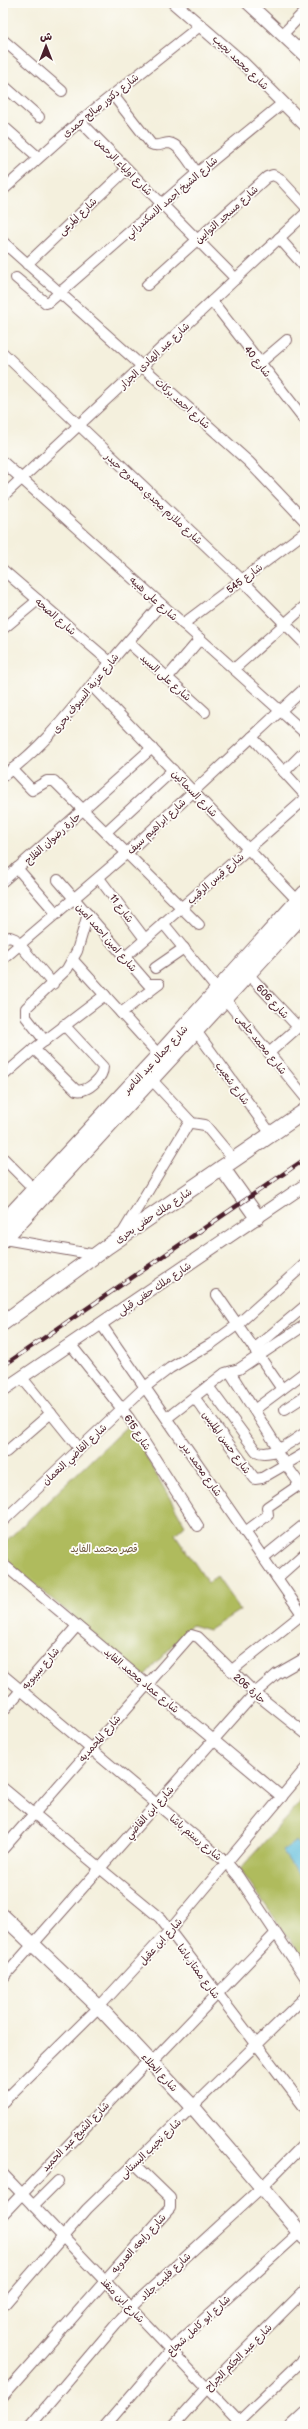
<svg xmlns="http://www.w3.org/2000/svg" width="308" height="2429" font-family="'Balsamiq Sans','Playpen Sans Arabic',sans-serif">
<rect width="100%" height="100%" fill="#fdfcf7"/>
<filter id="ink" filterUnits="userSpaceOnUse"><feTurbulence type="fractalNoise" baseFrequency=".025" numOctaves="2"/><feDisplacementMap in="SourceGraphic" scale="8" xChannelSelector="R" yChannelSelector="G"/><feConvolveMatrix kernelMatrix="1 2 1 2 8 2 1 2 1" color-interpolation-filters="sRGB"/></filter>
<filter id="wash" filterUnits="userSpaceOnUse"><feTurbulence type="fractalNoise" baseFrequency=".012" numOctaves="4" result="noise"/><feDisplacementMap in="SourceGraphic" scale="16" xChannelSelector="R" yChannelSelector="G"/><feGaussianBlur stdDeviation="0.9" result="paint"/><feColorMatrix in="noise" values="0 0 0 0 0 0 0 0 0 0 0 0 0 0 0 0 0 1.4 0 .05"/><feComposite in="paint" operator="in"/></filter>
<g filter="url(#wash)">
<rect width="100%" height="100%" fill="#f4f0dd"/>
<!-- green -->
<g fill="#afbb5d" stroke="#7c6d44">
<polygon points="128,1425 185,1525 175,1534 208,1583 217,1577 240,1610 209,1630 192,1625 144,1676 3,1558 3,1544"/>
<polygon points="305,1797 305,1961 240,1869"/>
</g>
<!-- water -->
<polygon fill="#5ebddc" stroke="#546e84" points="296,1841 305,1853 304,1882 282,1851"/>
</g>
<g filter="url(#ink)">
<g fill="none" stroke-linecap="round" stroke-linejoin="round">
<defs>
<g id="minor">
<polyline points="282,35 305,11"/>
<polyline points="3,40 62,91"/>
<polyline points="297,49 305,42"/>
<polyline points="3,85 39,117"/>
<path d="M 113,95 L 151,144 C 158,148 162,143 169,143 C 180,144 191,165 197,173"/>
<polyline points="80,121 236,279"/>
<polyline points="3,126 38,157"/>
<polyline points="3,190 80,121 201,25"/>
<polyline points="279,238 305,267"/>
<polyline points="3,242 249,462 305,521"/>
<polyline points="27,264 127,169"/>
<polyline points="16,278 46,303 49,302 197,173 283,103"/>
<polyline points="147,285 267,177 273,175 279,178 305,206"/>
<polyline points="212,301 305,420"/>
<polyline points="3,353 242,580 305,644"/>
<polyline points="260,363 287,340"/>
<polyline points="3,462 305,733"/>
<polyline points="3,496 305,214"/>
<polyline points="3,570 110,662"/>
<polyline points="183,624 305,532"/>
<polyline points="3,629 38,600"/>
<polyline points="128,642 205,712"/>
<polyline points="234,669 305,606"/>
<polyline points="167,678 200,639"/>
<polyline points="92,686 298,901"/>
<polyline points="252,737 305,795"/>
<polyline points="12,769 32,790 47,781 54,781 199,925"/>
<polyline points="284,772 305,751"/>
<path d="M 3,776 C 47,745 75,704 109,664 C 126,643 144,624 161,604"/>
<polyline points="106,832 173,770"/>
<polyline points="17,868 57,914"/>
<polyline points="99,878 145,939"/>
<polyline points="58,880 148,984 159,984"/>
<polyline points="3,881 152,748"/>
<polyline points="163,923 305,1097"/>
<polyline points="3,939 10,937 15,939 53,984"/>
<polyline points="125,957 305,799"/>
<polyline points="3,959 127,853 305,688"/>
<polyline points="73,960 159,1055"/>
<polyline points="155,968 184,948"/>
<polyline points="248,974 298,1027"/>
<polyline points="121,1013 159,984"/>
<polyline points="196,1031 271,1134"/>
<polyline points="45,1041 26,1017 26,1008 67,969 77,951 88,914"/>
<path d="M 34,1049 L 76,1090 C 87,1093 103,1078 103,1067 L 64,1025"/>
<polyline points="269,1053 305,1021"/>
<polyline points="3,1076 34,1049 105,995"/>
<polyline points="151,1079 192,1123 205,1125 234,1160"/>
<polyline points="3,1158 35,1190"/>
<polyline points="122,1234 190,1121"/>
<polyline points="4,1239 96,1255"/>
<polyline points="217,1295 282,1389"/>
<polyline points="101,1324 302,1614"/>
<polyline points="71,1345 129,1418 198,1526"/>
<polyline points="254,1349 305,1306"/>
<polyline points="230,1372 278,1448"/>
<polyline points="23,1379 79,1448"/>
<path d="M 208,1386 L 256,1451 C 271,1459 292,1441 305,1433"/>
<polyline points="194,1397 255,1479 262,1478 305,1453"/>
<polyline points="285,1409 305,1396"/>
<polyline points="254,1410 305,1372"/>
<polyline points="167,1418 225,1373 239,1369 305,1325"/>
<polyline points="275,1450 305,1491"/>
<polyline points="6,1452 51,1413"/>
<polyline points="3,1521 145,1387 170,1368 211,1344 237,1325 305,1264"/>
<polyline points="245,1532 268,1515 267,1507 299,1485"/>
<polyline points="263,1558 305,1524"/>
<polyline points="3,1564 282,1797"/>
<polyline points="277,1578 305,1553"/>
<polyline points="231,1671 305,1612"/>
<polyline points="3,1675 227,1863 238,1876 305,1977"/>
<polyline points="3,1711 77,1626"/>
<polyline points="3,1788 160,1918 305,2108"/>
<polyline points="3,1849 191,1635 198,1637 255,1693 305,1733"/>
<polyline points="3,1978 255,1693 277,1674 305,1658"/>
<polyline points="151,2063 275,1934"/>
<polyline points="3,2102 99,2007 170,1930 305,1769"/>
<polyline points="3,2174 243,2426"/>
<polyline points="33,2206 58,2181"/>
<polyline points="3,2214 149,2060"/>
<polyline points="3,2306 87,2209 305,1997"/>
<polyline points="3,2396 170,2208 170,2198 134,2163"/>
<polyline points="30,2426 130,2308 262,2187 305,2143"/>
<polyline points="105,2426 170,2350 300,2232"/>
<polyline points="173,2426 207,2388 305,2290"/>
<polyline points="234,2426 305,2358"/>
<polyline points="291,2426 305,2413"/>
</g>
<g id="tertiary">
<polyline points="174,3 243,63 305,125"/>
<polyline points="248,3 305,56"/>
<polyline points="3,1390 305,1185"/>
</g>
<polyline id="secondary" points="3,1916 99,2007 193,2107 305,2238"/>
<g id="primary">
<polyline points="222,1168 257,1217"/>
<polyline points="3,1223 159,1055 305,893"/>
<polyline points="3,1240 305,912"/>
<polyline points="3,1323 108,1246 305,1111"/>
</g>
</defs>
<!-- minor casing -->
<use href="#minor" stroke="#866869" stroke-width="12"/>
<!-- tertiary casing -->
<use href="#tertiary" stroke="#866869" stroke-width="14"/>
<!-- secondary casing -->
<use href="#secondary" stroke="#866869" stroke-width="16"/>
<!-- primary casing -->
<use href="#primary" stroke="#866869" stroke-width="17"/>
<!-- minor -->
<use href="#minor" stroke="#fff" stroke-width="10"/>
<!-- tertiary -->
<use href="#tertiary" stroke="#fff" stroke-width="12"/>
<!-- secondary -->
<use href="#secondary" stroke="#fff" stroke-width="14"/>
<!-- primary -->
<use href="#primary" stroke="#fff" stroke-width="15"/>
<defs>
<polyline id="rail" points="3,1366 305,1159"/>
</defs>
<!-- rail casing -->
<use href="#rail" stroke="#4a1f2b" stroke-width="4.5"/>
<!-- rail -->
<use href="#rail" stroke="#fdfcf7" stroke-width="3" stroke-dasharray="9" stroke-linecap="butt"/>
</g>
</g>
<g text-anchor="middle" stroke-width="3.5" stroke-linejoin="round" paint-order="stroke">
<!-- street labels -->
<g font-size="10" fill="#4a1f2b" stroke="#fdfcf7">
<text transform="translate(241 62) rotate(44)" y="4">شارع محمد نجيب</text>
<text transform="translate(100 105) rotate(-39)" y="4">شارع دكتور صالح حمدى</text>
<text transform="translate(124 166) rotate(45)" y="4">شارع اولياء الرحمن</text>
<text transform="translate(171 197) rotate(-41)" y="4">شارع الشيخ احمد الاسكندراني</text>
<text transform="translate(226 214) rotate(-42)" y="4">شارع مسجد التوابين</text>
<text transform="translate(77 216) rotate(-44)" y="4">شارع المرعى</text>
<text transform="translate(154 355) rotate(-43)" y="4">شارع عبد الهادى الجزار</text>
<text transform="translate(258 361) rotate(52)" y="4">شارع 40</text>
<text transform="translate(183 403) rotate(42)" y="4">شارع احمد بركات</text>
<text transform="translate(154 498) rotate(43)" y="4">شارع ملازم مجدي ممدوح حيدر</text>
<text transform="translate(244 578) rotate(-37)" y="4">شارع 545</text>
<text transform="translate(154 598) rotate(42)" y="4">شارع على هيبه</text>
<text transform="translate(56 616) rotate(41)" y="4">شارع الصحه</text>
<text transform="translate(166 677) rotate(42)" y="4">شارع على السيد</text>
<text transform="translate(85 693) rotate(-51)" y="4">شارع عزبة السيوف بحرى</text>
<text transform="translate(195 793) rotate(46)" y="4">شارع السماكين</text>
<text transform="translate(156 826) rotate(-43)" y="4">شارع ابراهيم سيف</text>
<text transform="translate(52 838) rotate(-42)" y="4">حارة رضوان الفلاح</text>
<text transform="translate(215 878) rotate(-41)" y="4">شارع قيس الرقيب</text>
<text transform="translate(122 908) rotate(53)" y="4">شارع 11</text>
<text transform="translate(107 937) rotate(49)" y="4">شارع امين احمد امين</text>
<text transform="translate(273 1001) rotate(47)" y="4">شارع 606</text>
<text transform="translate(262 1044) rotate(51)" y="4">شارع محمد حلمى</text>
<text transform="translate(155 1059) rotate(-47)" y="4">شارع جمال عبد الناصر</text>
<text transform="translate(233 1083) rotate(54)" y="4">شارع شعيب</text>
<text transform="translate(153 1215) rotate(-34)" y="4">شارع ملك حفنى بحرى</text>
<text transform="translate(154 1288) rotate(-34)" y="4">شارع ملك حفنى قبلى</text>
<text transform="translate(138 1432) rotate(57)" y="4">شارع 615</text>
<text transform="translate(227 1442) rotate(54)" y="4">شارع حسن المليس</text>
<text transform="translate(74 1454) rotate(-43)" y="4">شارع القاضي النعمان</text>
<text transform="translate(202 1469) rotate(55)" y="4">شارع محمد بدر</text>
<text transform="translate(40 1668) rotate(-49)" y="4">شارع سيبويه</text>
<text transform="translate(142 1680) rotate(40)" y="4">شارع عماد محمد الفايد</text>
<text transform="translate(250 1688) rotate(42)" y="4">حارة 206</text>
<text transform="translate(99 1738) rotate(-49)" y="4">شارع المحمديه</text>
<text transform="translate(149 1812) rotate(-48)" y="4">شارع ابن القاضي</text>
<text transform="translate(196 1837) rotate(40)" y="4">شارع رستم باشا</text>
<text transform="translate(160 1941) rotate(-48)" y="4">شارع ابن عقيل</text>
<text transform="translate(199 1971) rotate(54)" y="4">شارع ممتاز باشا</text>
<text transform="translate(160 2072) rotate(47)" y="4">شارع الجلاء</text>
<text transform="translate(75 2136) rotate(-46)" y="4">شارع الشيخ عبد الحميد</text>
<text transform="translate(150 2148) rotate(-44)" y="4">شارع نجيب البستانى</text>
<text transform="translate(138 2243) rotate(-48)" y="4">شارع رابعه العدويه</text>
<text transform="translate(165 2276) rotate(-43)" y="4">شارع فليب جلاد</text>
<text transform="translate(123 2300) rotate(46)" y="4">شارع ابن منقذ</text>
<text transform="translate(198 2325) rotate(-43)" y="4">شارع ابو كامل شجاع</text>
<text transform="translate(238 2357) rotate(-45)" y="4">شارع عبد الحكم الجراح</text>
</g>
<!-- park labels -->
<g font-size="10" fill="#6d563c" stroke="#fdfcf7">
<text x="104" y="1552">قصر محمد الفايد</text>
</g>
</g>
<!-- margin -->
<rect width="308" height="2429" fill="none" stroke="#fdfcf7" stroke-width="16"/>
<!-- north arrow -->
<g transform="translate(46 46)" stroke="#fdfcf7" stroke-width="3" paint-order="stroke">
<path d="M0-3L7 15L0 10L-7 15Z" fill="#4a1f2b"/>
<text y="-6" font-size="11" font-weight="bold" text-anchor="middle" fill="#4a1f2b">ش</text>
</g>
</svg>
